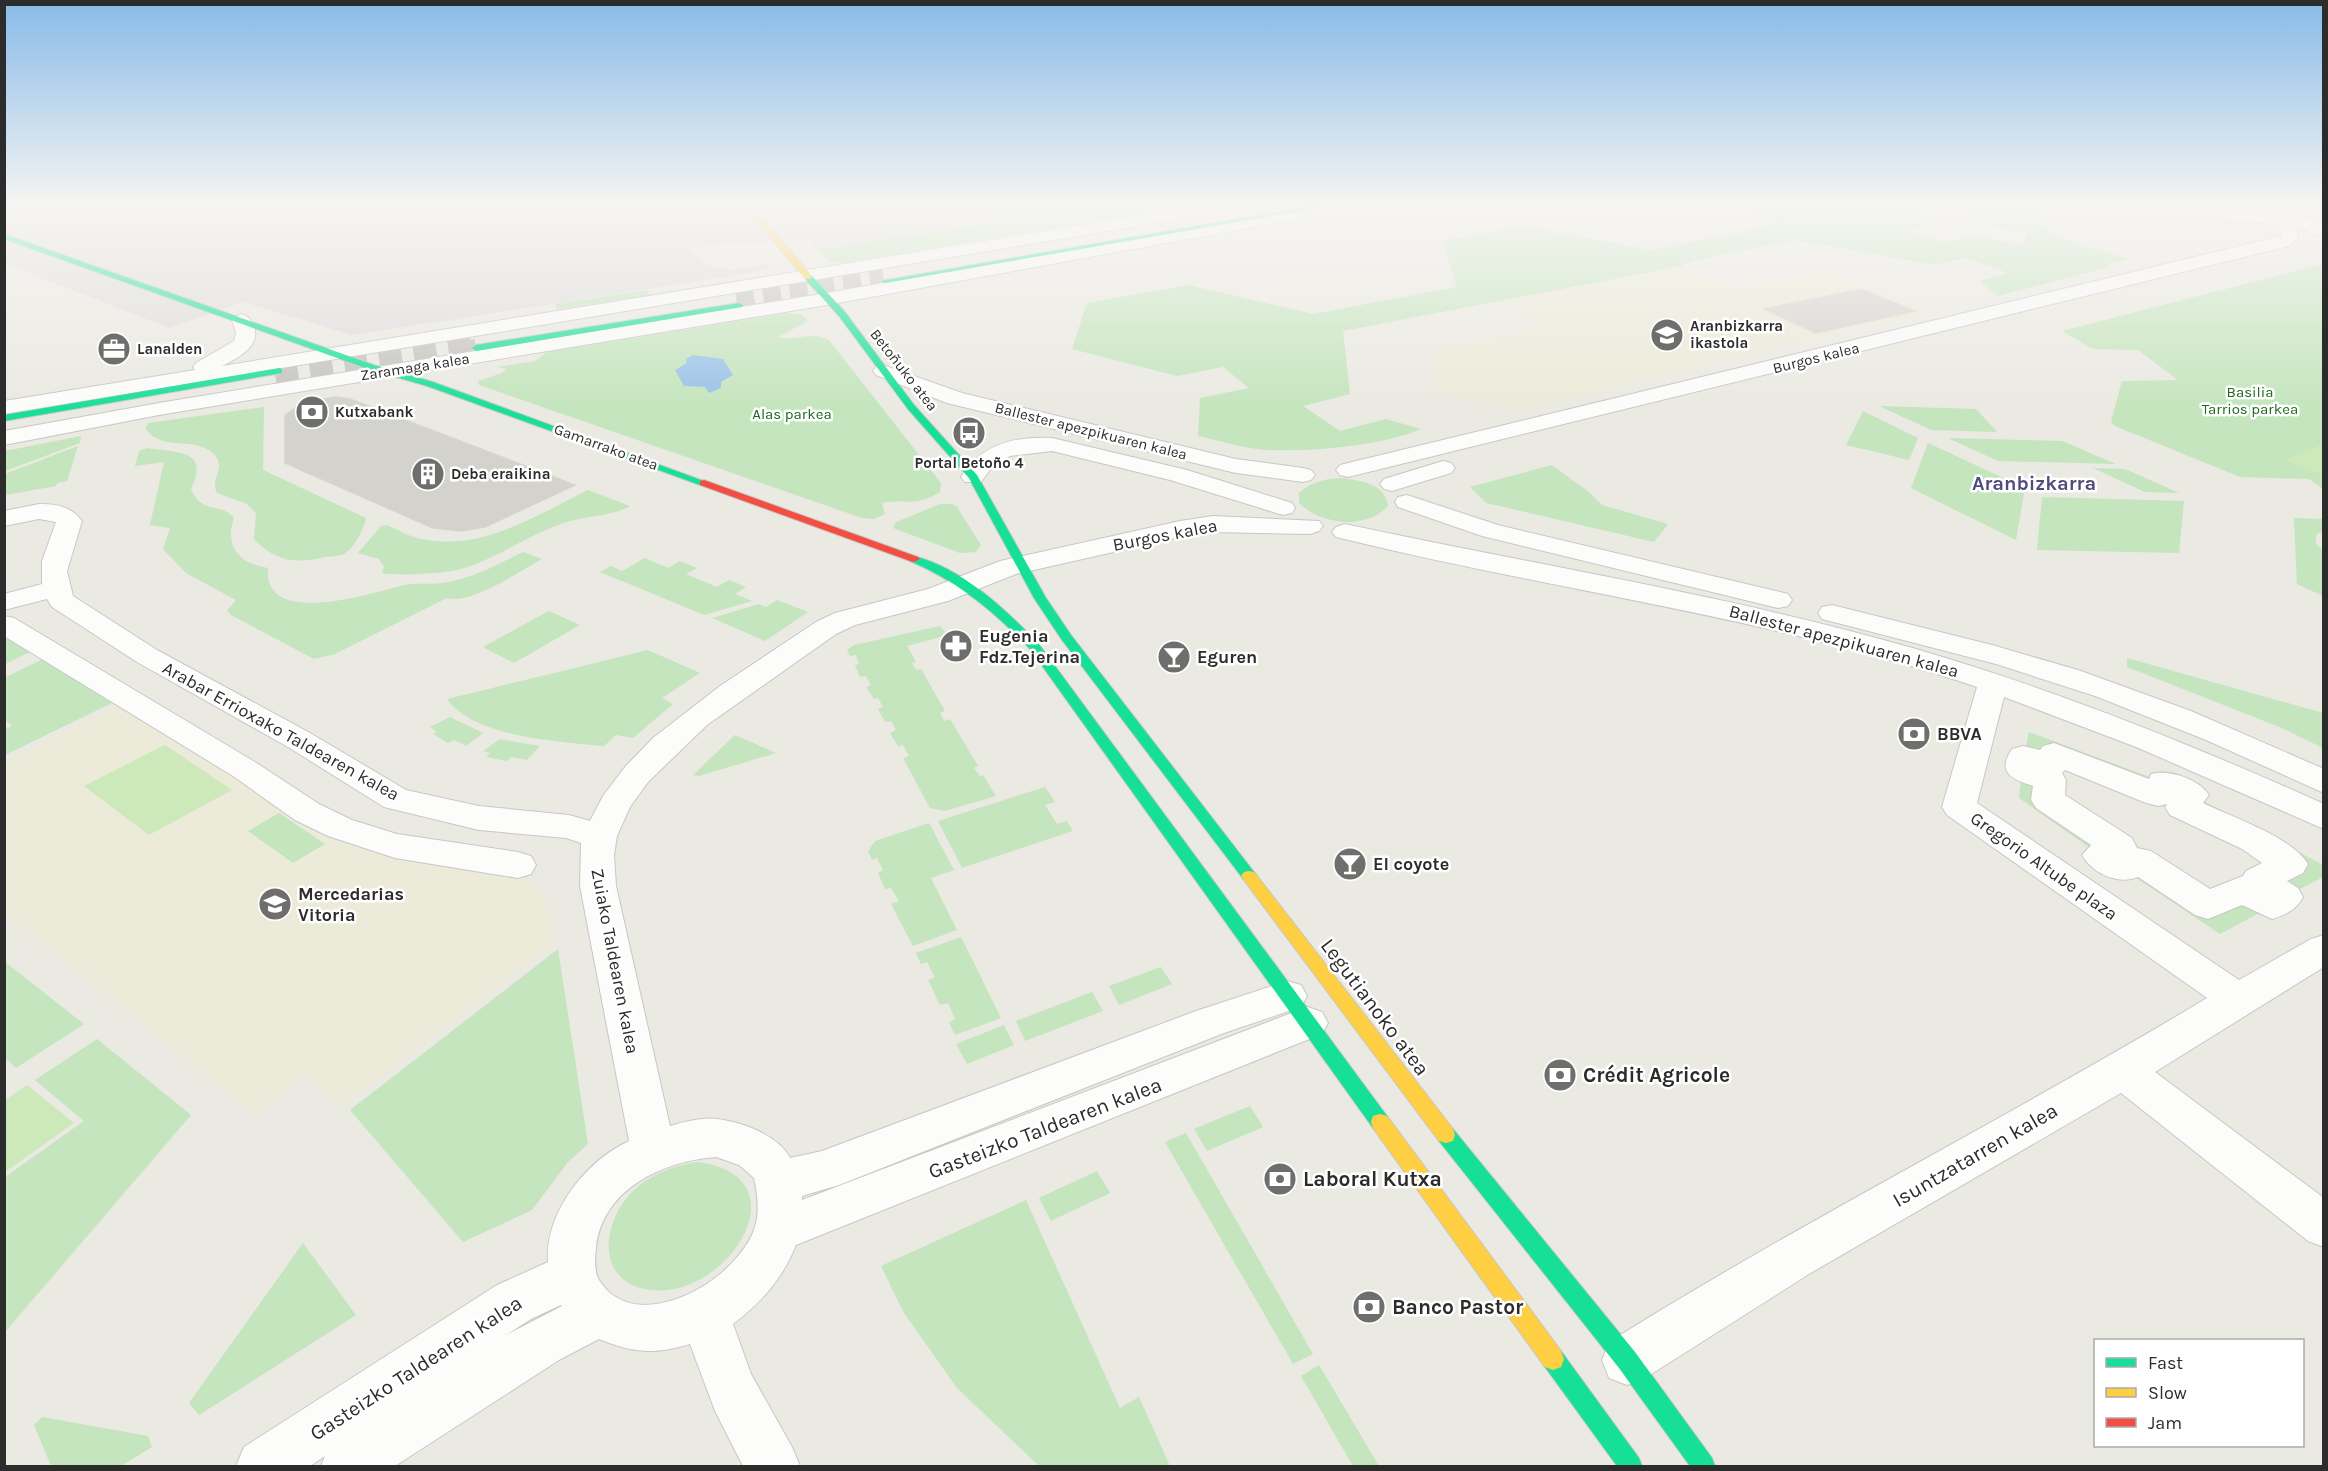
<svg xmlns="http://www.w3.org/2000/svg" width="2328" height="1471" font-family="Karla,sans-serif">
<rect width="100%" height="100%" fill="#eae9e2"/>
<!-- industrial -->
<polygon fill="#dfdddd" points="5,204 1118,204 818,249 810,240 686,247 712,267 734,270 766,264 771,267 751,273 352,335 243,302 170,328 5,264"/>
<!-- education -->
<g fill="#ecead8">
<polygon points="1681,266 1736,289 1829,270 1932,311 1510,412 1501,406 1438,391 1428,351 1543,327 1499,302"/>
<polygon points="122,704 330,836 402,860 446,869 498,869 517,873 530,880 542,895 549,913 554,943 344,1105 303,1076 255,1114 5,913 5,762"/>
</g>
<!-- green -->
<g fill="#c4e5bd">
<polygon points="1118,204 1196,204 842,263 830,262 818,249"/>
<path d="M 1746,204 L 1912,204 L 1935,223 L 1907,230 L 1944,242 L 1972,236 L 2023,245 L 2028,232 L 1981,225 L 1955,204 L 2035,205 L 2050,235 L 2129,259 L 2110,263 L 2109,267 L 1998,296 L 1980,281 L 2009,273 L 1965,258 L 1934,265 L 1795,240 L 1692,261 L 1681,266 L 1343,331 L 1350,394 L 1303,406 L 1340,431 L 1386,419 L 1421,429 C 1382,446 1308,452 1266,450 C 1243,448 1220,441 1198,436 L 1200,398 L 1249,388 L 1223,367 L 1177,376 L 1072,349 L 1087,303 L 1188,285 L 1313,314 L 1457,287 L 1442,241 L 1524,226 L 1651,250 L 1767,227 Z"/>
<polygon points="2323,264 2323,489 2309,479 2240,477 2115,426 2111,422 2122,381 2178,380 2138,350 2093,349 2062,331"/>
<polygon points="647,290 649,295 557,309 555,304"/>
<path d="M 788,313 L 802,315 L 808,321 L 778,337 C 795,342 811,330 829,340 L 941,483 L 940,492 C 915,508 905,498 882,503 L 885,514 L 873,519 L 862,518 L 479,385 L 478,381 L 502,373 L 506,369 L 497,367 L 535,361 L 547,352 Z"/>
<polygon points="1879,406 1976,409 1997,432 1931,430"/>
<path d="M 264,407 L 263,470 L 366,518 C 364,529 354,548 344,554 C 340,556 332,556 326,557 C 296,564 276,562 254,539 L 256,513 L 247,504 L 217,493 C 210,480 224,470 217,458 C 202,434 161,453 146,429 L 148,423 Z"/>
<polygon points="1863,411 1918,438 1909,460 1846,445"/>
<polygon points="81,436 80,443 5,471 5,451"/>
<polygon points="1948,438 2062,441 2116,464 1998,461"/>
<polygon points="1928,443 2025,488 2016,540 1911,488"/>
<polygon points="78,446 67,481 57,483 56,486 5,495 5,474"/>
<path d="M 147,448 C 178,453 210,449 191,489 C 202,515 221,502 234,518 C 224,546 239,564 268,568 C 263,629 371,593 401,586 C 414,582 428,585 442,583 C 471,579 497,565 523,552 L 542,559 C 520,571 471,605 447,598 L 335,654 L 314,659 L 231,615 L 227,611 L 236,600 L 186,573 L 163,549 L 170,528 L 150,525 L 164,462 L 135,466 L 139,451 Z"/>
<polygon points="1552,465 1590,493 1602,505 1668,524 1654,542 1486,503 1470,487"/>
<polygon points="2093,468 2125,469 2179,493 2145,492"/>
<path d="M 1342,478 C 1361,481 1385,483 1388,506 C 1366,530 1321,525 1299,503 L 1299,493 C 1312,481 1325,479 1342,478 Z"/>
<path d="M 588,490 L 630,506 C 613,516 586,516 567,522 C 530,533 497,559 461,569 C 443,574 400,576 382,573 L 384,566 L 379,559 L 358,553 L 381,526 L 387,525 C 398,530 410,537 422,539 C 481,552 537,515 588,490 Z"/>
<polygon points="2042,497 2184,501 2179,553 2037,550"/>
<polygon points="940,504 952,504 957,507 981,545 976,552 960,553 893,528 896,522"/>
<polygon points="2294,518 2323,519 2323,531 2316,535 2316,543 2323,551 2323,596 2297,584"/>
<polygon points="645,558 668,568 680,561 697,568 686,574 717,587 729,580 746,587 735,594 752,601 704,615 600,572 611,566 622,571"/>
<polygon points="777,600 808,612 765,641 712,618 759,604 766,607"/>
<polygon points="549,611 580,625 514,663 483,647"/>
<polygon points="940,626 948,635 907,646 916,662 912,663 916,670 921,669 945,711 940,713 944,721 950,719 978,766 974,768 980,776 983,775 996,796 945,811 930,808 903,758 909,756 903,745 898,746 890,733 896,730 891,721 885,722 878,709 883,707 878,698 874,699 866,687 871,685 866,676 860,677 855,665 859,664 856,655 850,656 847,650 854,645"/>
<polygon points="5,636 34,650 5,664"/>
<path d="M 648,650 L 700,673 L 662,698 L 673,704 L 633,738 L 616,735 L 604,746 C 562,742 472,737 447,699 Z"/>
<polygon points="45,658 114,702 5,755 5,729 12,726 5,720 4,678"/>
<polygon points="2127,658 2323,713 2323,748 2282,728 2127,667"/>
<polygon points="450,717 483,733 466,746 454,740 448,743 433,734 437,732 430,727"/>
<polygon points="2029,732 2163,782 2158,795 2024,756"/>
<polygon points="735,735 776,753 699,776 693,775"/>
<polygon points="500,739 540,746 527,760 512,757 507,761 486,757 490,753 483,751"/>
<polygon points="2022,771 2048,800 2120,847 2100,855 2019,798"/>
<polygon points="1045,787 1055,802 1045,805 1057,824 1067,821 1073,831 962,868 938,821"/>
<polygon points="2192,795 2323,865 2323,877 2285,897 2259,880 2289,865"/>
<polygon points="279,813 325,844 293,863 248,831"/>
<polygon points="929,823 954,870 931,878 957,930 913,946 891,904 899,901 891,888 885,889 878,873 883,870 877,858 872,860 868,851 875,841"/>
<polygon points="2123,869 2208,905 2243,889 2272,906 2220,934"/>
<polygon points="961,937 1001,1018 955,1035 949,1022 955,1019 948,1003 940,1005 928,980 935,977 927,962 921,964 916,953"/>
<polygon points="558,949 588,1144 568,1162 532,1210 463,1242 350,1110"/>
<polygon points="5,962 84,1024 16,1068 5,1058"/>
<polygon points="1161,967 1172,984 1119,1005 1109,986"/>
<polygon points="1092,992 1103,1011 1025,1041 1016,1021"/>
<polygon points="1004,1025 1014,1045 967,1064 956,1044"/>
<polygon points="97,1039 191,1115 5,1332 5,1177 84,1121 35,1080"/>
<polygon points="1250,1106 1263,1127 1207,1151 1194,1129"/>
<polygon points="1186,1133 1313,1354 1293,1364 1165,1142"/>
<path d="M 697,1162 C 806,1175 729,1299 651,1290 C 595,1283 601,1223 632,1192 C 650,1174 672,1166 697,1162 Z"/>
<polygon points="1097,1171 1110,1193 1051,1221 1039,1198"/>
<polygon points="1026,1200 1120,1408 1139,1397 1170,1466 1039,1466 957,1388 904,1313 881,1266"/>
<polygon points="303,1243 356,1315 199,1415 189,1403"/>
<polygon points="1319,1365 1379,1466 1353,1466 1301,1376"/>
<polygon points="42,1417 148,1436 152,1447 121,1466 51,1466 34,1425"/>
</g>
<!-- pitch -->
<g fill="#cde9ba">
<polygon points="2323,444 2323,475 2284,460"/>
<polygon points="165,745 232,790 149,835 84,786"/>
<polygon points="27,1085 74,1123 5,1172 5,1100"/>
</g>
<!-- water -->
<polygon fill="#99c2e8" points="693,355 723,359 733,375 721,382 721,388 709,393 705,387 684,386 675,370 687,363 686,359"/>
<!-- building -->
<g fill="#d3d2cd" stroke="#d5d4ce" stroke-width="1.5">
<polygon points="1861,289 1915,311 1816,333 1764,309"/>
<polygon points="335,397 350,399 575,485 485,527 461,531 433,528 285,463 285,415 304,403"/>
</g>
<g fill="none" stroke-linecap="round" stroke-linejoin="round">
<!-- primary-tunnel-far1 -->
<g stroke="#c4c3be" stroke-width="18" stroke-dasharray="18 9" stroke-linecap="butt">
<polyline points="736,298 883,274"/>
<polyline points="463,350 476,348"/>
</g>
<!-- primary-tunnel -->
<polyline stroke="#c4c3be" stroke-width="23" stroke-dasharray="23 12" stroke-linecap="butt" points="276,380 472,349"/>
<defs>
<g id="street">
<path d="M 1210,204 L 1237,206 L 1229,211 L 4,414 L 4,401 L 195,370 L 193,367 L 196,363 L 234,341 L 236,333 L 232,320 L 241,314 C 249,316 251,320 254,327 C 261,347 236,359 222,366 Z"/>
<polygon points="2124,204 2179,204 2282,216 2285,211 2291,209 2324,225 2324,237 2296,227 2298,238 2289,246 1348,477 1340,475 1336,470 1340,465 1348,463 2281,236 2280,225 2131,209"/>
<polygon points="1292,211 1298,213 1300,216 1298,219 827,305 159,415 4,445 4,431 159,403 827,293"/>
<polygon points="883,365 962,393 1236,459 1303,468 1311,470 1315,475 1311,480 1303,482 1236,473 947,403 876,375 873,371 876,367"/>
<path d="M 1052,438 L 1187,470 L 1292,503 L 1295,508 L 1292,513 L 1283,515 L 1170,480 L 1052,451 L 1010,456 L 993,466 L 981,482 L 965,482 L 961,477 C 981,444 1015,436 1052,438 Z"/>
<polygon points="1443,461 1451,463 1455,468 1451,473 1392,491 1384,489 1380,484 1384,479"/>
<polygon points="1407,495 1498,525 1788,594 1792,600 1788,606 1778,608 1482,536 1398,507 1395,502 1398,497"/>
<path d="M 39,504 C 56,504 71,506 82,521 L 67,571 L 73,596 L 157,650 L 310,733 L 406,790 L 479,806 L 569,815 L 590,821 L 603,796 L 625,767 L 653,738 L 720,686 L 816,622 L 835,613 L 928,589 L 1000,561 L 1180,521 L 1213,516 L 1319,521 L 1323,526 L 1319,531 L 1310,534 L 1213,532 L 1180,537 L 1016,574 L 948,601 L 855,625 L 836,634 L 707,725 L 648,782 L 630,807 L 617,836 L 614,855 L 616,886 L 670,1126 C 684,1122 702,1117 717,1119 C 742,1122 778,1135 790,1158 L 822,1151 L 1196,1011 L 1287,981 L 1301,985 L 1307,996 L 1301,1007 L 1224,1033 L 839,1185 L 802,1196 L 802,1200 L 1294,1012 L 1308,1007 L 1322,1012 L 1328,1023 L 1322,1034 L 796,1245 C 782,1279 763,1301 733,1324 L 751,1374 L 792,1447 L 800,1466 L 743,1466 L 715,1411 L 690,1344 C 654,1355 633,1353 599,1339 L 559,1360 L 395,1466 L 321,1466 L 325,1456 L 310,1466 L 236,1466 L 244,1447 L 497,1285 L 548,1262 C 545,1212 586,1161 629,1141 L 580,886 L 581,843 L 566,838 L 479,830 L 384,807 L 288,747 L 137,662 L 52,607 L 47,599 L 4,610 L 4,594 L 42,584 L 42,561 L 56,522 L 39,519 L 4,526 L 4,511 ZM 716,1157 L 739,1165 L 754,1178 C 763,1219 756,1239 727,1268 C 696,1298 629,1327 599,1280 C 594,1272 595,1258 596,1248 C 602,1189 663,1161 716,1157 ZM 561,1305 L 562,1306 L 506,1335 L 531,1319 Z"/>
<path d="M 1345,524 C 1535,565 1729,595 1916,649 C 2056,690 2191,744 2324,804 L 2324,829 L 2136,747 L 2004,697 L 1977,803 L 2239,980 L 2311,939 L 2324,935 L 2324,967 L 2155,1072 L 2324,1198 L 2324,1247 L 2308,1241 L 2121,1093 L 1809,1274 L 1645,1378 L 1627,1385 L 1609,1378 L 1602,1360 L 1609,1342 C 1804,1220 2010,1117 2207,998 L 1947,815 L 1942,807 L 1977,687 C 1768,616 1549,590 1336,537 L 1332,532 L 1336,527 Z"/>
<polygon points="1832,605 1992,645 2078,670 2191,711 2324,769 2324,793 2206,740 2095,696 1996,664 1822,619 1818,613 1822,607"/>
<polygon points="4,616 14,618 255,762 319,804 352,820 397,834 518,852 531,856 536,865 531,874 518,878 395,858 328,836 295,820 233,776 4,636"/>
<path d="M 2054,743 L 2149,779 L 2151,774 C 2169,769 2199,779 2209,795 L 2203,803 C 2232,817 2292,837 2308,864 L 2303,873 L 2287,881 L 2298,888 L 2303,897 C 2296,910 2286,915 2272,919 L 2242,905 L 2208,919 L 2195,915 L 2138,877 C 2118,885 2093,874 2082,855 L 2091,845 L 2036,808 L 2031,800 L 2033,786 C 2012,779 1996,773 2012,749 L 2023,746 L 2040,750 L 2043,746 ZM 2065,770 L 2146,803 L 2158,806 L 2167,804 L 2165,807 L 2170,815 L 2242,849 L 2262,863 L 2246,871 L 2243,876 L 2210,889 L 2151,851 L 2137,848 L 2132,838 L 2065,795 L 2066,780 L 2062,773 Z"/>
</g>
<g id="fast">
<polygon points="1323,204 1341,204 885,283 881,281"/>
<polygon points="4,234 374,365 433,382 709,483 704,486 700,485 427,386 368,369 4,239"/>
<polygon points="805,275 811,275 845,312 914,405 977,475 1046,598 1071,635 1254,872 1257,876 1254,880 1244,880 1062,640 1034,598 969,478 908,409 839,316 805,279"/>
<polygon points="739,303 743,305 742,307 476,351 472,348 476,345"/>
<polygon points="279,368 282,369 282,373 4,421 4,415"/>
<path d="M 914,556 C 963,569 1004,608 1038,643 L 1387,1116 L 1389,1122 L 1387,1128 L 1380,1130 L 1373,1128 L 1030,649 C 994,611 957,581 910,561 L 908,559 Z"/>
<polygon points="1446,1127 1453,1129 1635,1352 1712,1458 1715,1466 1690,1466 1619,1368 1439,1141 1437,1135 1439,1129"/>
<polygon points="1553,1348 1561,1351 1639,1458 1642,1466 1617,1466 1545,1367 1542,1359 1545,1351"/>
</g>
<g id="slow">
<polygon points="743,204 750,204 811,275 811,279 805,279"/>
<polygon points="1249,871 1254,872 1453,1129 1455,1135 1453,1141 1446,1143 1439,1141 1244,880 1241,876 1244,872"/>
<polygon points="1380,1114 1387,1116 1561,1351 1564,1359 1561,1367 1553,1370 1545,1367 1373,1128 1371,1122 1373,1116"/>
</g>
<polygon id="jam" points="704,480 918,557 920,559 914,562 910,561 700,485 700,481"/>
</defs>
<!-- street casing -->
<use href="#street" stroke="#c8c7c7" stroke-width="2"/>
<!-- fast casing -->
<use href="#fast" stroke="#c8c7c7" stroke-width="2"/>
<!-- slow casing -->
<use href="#slow" stroke="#c8c7c7" stroke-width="2"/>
<!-- jam casing -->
<use href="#jam" stroke="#c8c7c7" stroke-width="2"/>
<!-- street -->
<use href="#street" fill="#fcfcfb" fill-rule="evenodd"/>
<!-- fast -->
<use href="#fast" fill="#16e098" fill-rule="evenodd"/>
<!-- slow -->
<use href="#slow" fill="#ffcf43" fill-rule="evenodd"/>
<!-- jam -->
<use href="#jam" fill="#f24e42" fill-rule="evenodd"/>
</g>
<!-- sky -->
<linearGradient id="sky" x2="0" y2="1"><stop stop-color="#88bae8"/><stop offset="0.5" stop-color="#f6f5f2"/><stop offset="1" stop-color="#f6f5f2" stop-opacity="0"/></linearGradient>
<rect width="2328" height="410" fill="url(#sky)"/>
<!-- icons -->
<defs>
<symbol id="school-disc" viewBox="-11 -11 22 22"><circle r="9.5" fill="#6e6e6c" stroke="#fff"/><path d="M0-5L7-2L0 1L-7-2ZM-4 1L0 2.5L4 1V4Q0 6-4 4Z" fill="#fff"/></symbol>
<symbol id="office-disc" viewBox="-11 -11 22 22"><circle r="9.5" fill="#6e6e6c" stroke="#fff"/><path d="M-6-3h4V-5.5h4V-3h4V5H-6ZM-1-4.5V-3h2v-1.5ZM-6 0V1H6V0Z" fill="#fff"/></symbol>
<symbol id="bank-disc" viewBox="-11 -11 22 22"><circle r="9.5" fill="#6e6e6c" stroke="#fff"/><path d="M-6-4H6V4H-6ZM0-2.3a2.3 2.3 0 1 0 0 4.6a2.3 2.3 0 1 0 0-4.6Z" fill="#fff"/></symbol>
<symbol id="bus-disc" viewBox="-11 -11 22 22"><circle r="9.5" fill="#6e6e6c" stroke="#fff"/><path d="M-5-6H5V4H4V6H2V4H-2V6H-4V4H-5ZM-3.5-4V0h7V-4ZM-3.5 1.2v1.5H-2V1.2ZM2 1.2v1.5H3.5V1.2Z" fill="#fff"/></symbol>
<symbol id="building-disc" viewBox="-11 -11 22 22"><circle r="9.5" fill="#6e6e6c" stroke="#fff"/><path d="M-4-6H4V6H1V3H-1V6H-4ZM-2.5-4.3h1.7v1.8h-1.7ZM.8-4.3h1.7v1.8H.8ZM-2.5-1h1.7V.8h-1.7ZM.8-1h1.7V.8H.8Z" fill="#fff"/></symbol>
<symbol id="pharmacy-disc" viewBox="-11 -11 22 22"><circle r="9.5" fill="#6e6e6c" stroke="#fff"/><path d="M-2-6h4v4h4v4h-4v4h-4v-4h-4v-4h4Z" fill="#fff"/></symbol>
<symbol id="bar-disc" viewBox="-11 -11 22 22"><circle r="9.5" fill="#6e6e6c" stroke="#fff"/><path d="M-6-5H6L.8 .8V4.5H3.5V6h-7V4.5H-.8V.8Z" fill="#fff"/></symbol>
</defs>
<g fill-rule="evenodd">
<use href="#school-disc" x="1648" y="316" width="38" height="38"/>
<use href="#office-disc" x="95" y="330" width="38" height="38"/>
<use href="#bank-disc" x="293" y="393" width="38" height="38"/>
<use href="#bus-disc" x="950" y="414" width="38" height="38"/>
<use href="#building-disc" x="409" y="455" width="38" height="38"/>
<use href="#pharmacy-disc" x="937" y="627" width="38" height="38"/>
<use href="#bar-disc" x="1155" y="638" width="38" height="38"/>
<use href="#bank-disc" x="1895" y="715" width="38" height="38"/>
<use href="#bar-disc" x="1331" y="845" width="38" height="38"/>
<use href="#school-disc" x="256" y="885" width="38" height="38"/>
<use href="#bank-disc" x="1541" y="1056" width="38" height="38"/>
<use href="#bank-disc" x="1261" y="1160" width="38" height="38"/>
<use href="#bank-disc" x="1350" y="1288" width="38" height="38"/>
</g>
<g text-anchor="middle" stroke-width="5" stroke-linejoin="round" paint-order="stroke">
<!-- far-poi labels -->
<g font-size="15" font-weight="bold" fill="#2c2c2c" stroke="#fff" text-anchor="start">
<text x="1690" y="331">Aranbizkarra<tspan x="1690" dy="17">ikastola</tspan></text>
<text x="137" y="354">Lanalden</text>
<text x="335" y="417">Kutxabank</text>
<text x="969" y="468" text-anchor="middle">Portal Betoño 4</text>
<text x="451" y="479">Deba eraikina</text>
</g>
<!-- far-street labels -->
<g font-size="15" fill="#2c2c2c" stroke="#fff">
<text transform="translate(1816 358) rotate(-14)" y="5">Burgos kalea</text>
<text transform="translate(415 367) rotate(-9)" y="5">Zaramaga kalea</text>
<text transform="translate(904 370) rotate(52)" y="5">Betoñuko atea</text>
<text transform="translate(1091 431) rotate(14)" y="5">Ballester apezpikuaren kalea</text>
<text transform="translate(606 447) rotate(20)" y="5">Gamarrako atea</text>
</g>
<!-- far-park labels -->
<g font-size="15" fill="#1d691f" stroke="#fff">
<text x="2250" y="397">Basilia<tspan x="2250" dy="17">Tarrios parkea</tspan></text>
<text x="792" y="419">Alas parkea</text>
</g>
<!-- street labels -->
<g font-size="18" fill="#2c2c2c" stroke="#fff">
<text transform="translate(1165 535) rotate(-11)" y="6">Burgos kalea</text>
<text transform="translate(1844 641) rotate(15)" y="6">Ballester apezpikuaren kalea</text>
<text transform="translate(281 731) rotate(29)" y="6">Arabar Errioxako Taldearen kalea</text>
<text transform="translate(2044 866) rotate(35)" y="6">Gregorio Altube plaza</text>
<text transform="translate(615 961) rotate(79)" y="6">Zuiako Taldearen kalea</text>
</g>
<!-- poi labels -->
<g font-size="18" font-weight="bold" fill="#2c2c2c" stroke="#fff" text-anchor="start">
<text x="979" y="642">Eugenia<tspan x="979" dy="21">Fdz.Tejerina</tspan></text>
<text x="1197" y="663">Eguren</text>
<text x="1937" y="740">BBVA</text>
<text x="1373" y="870">El coyote</text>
<text x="298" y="900">Mercedarias<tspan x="298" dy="21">Vitoria</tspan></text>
</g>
<!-- far-district labels -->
<g font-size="20" font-weight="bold" fill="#504d7c" stroke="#fff">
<text x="2034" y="490">Aranbizkarra</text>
</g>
<!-- near-street labels -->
<g font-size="21" fill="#2c2c2c" stroke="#fff">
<text transform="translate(1375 1007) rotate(53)" y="7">Legutianoko atea</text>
<text transform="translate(1045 1128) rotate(-21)" y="7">Gasteizko Taldearen kalea</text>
<text transform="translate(1975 1155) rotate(-30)" y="7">Isuntzatarren kalea</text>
<text transform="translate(416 1368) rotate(-33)" y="7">Gasteizko Taldearen kalea</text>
</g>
<!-- near-poi labels -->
<g font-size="21" font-weight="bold" fill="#2c2c2c" stroke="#fff" text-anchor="start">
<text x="1583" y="1082">Crédit Agricole</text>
<text x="1303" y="1186">Laboral Kutxa</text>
<text x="1392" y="1314">Banco Pastor</text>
</g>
</g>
<!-- border -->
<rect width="2328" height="1471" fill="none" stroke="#2c2c2c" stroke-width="12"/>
<!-- legend -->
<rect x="2094" y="1339" width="210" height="108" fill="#ffffff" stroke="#ababab" stroke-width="1.5"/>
<rect x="2106" y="1358" width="30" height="9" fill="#16e098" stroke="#ababab" stroke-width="1.5"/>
<text x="2148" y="1369" font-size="18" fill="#2c2c2c">Fast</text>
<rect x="2106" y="1388" width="30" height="9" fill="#ffcf43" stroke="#ababab" stroke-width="1.5"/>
<text x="2148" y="1399" font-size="18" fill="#2c2c2c">Slow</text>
<rect x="2106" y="1418" width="30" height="9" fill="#f24e42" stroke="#ababab" stroke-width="1.5"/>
<text x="2148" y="1429" font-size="18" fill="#2c2c2c">Jam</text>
</svg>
